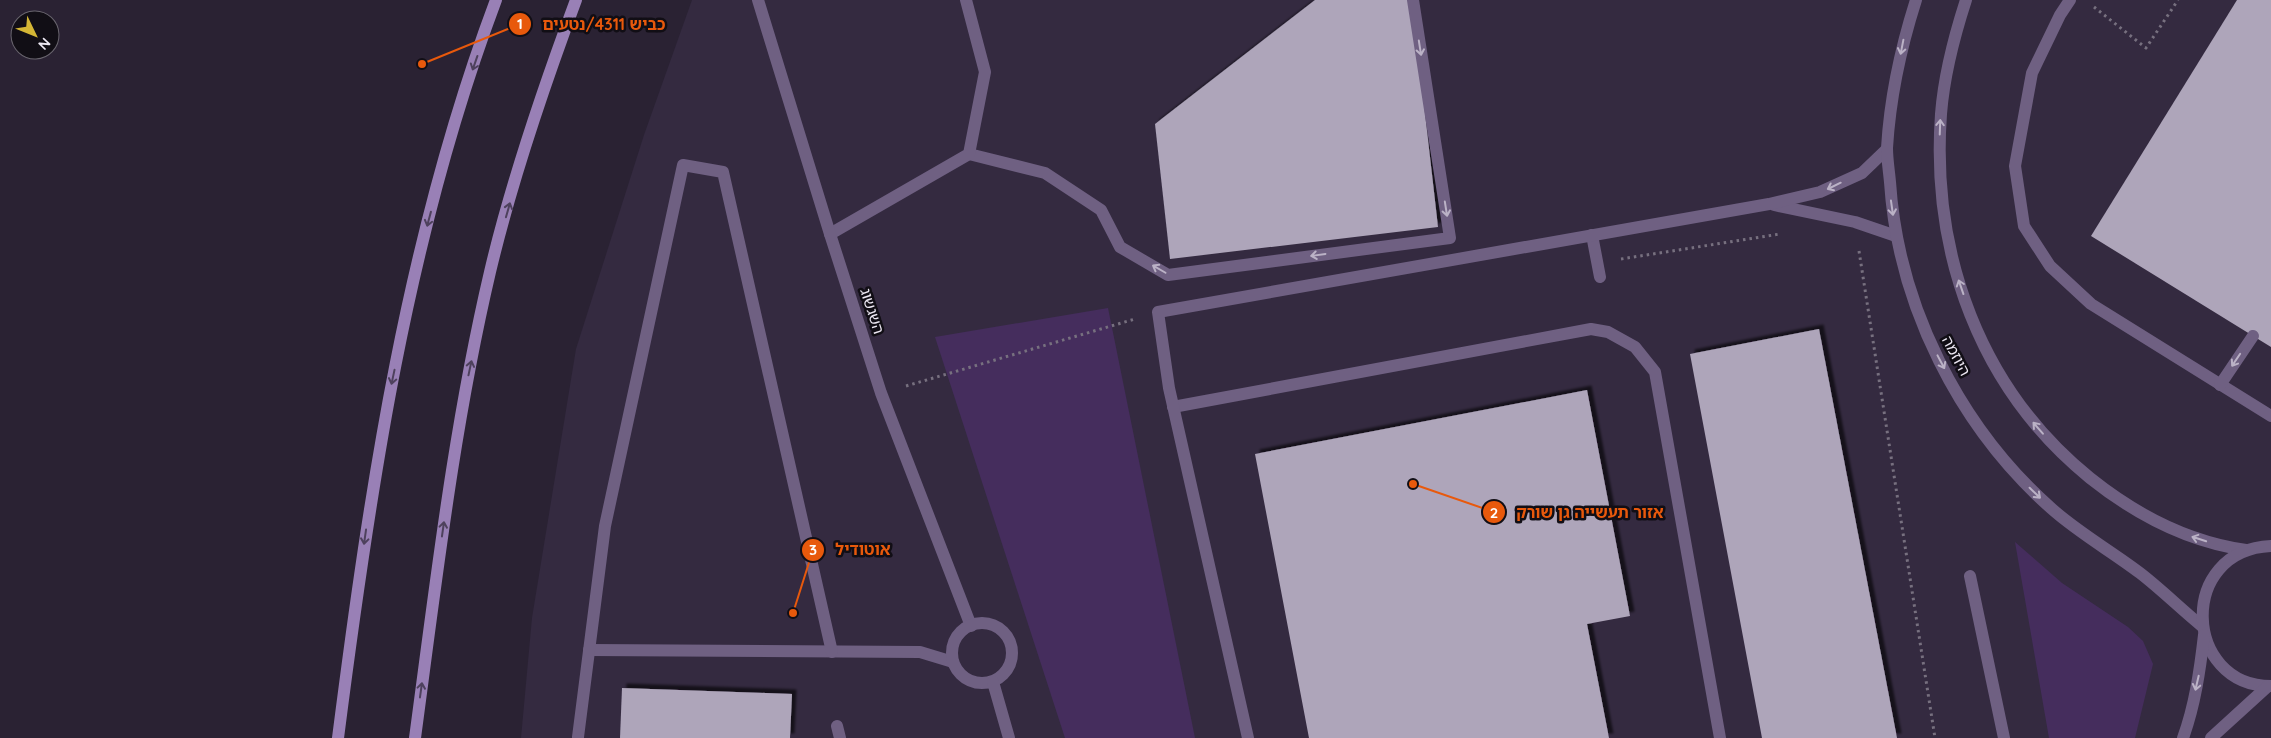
<svg xmlns="http://www.w3.org/2000/svg" width="2271" height="738" font-family="Quicksand,'Noto Sans Hebrew',sans-serif">
<defs>
<filter id="shadow"><feDropShadow dx="4.5" dy="-4.5" stdDeviation="1" flood-color="#0009"/></filter>
</defs>
<rect width="100%" height="100%" fill="#2a2233"/>
<!-- built -->
<polygon fill="#342a40" points="692,0 2271,0 2271,738 521,738 532,618 576,349 644,135"/>
<!-- green -->
<g fill="#452d5d">
<polygon points="1108,308 1195,738 1065,738 935,337"/>
<polygon points="2015,542 2062,583 2128,627 2143,641 2153,664 2135,738 2049,738"/>
</g>
<!-- building -->
<g fill="#aea5ba" filter="url(#shadow)">
<polygon points="1315,0 1412,0 1438,227 1170,259 1155,124"/>
<polygon points="2237,0 2271,0 2271,347 2091,236"/>
<polygon points="1819,329 1897,738 1762,738 1690,354"/>
<polygon points="1587,390 1630,616 1587,624 1609,738 1309,738 1255,454"/>
<polygon points="622,688 792,694 790,738 620,738"/>
</g>
<g fill="none" stroke-linecap="round" stroke-linejoin="round">
<!-- path -->
<g stroke="#77707f" stroke-width="3" stroke-dasharray="2.5 4" stroke-linecap="butt">
<polyline points="2094,7 2146,48 2178,0"/>
<polyline points="1859,251 1935,738"/>
<polyline points="1621,259 1780,234"/>
<polyline points="906,386 1135,319"/>
</g>
<!-- service -->
<g stroke="#6f6082" stroke-width="12">
<polyline points="2070,0 2060,15 2032,73 2015,166 2024,226 2050,266 2091,304 2271,416"/>
<polyline points="969,154 1045,173 1101,210 1120,247 1168,275 1450,238 1413,0"/>
<polyline points="1774,205 1855,222 1896,236"/>
<polyline points="830,234 969,154 985,72 966,0"/>
<polyline points="1592,235 1600,277"/>
<polyline points="2220,385 2253,336"/>
<polyline points="1173,407 1591,329 1608,332 1635,347 1655,372 1720,738"/>
<polyline points="1970,576 2004,738"/>
<polyline points="589,650 920,652 953,662"/>
<polyline points="837,726 840,738"/>
<polyline points="578,737 605,526 683,165 723,172 832,652"/>
<polyline points="1248,738 1169,388 1158,312 1769,204 1820,192 1862,173 1887,149"/>
</g>
<!-- minor -->
<g stroke="#6f6082" stroke-width="12">
<polyline points="758,0 830,234 881,393 971,626"/>
<path d="M 1916,0 C 1901,47 1890,98 1887,148 C 1887,159 1889,171 1890,182 C 1898,305 1959,427 2052,509 C 2079,533 2111,551 2140,573 C 2162,590 2182,610 2203,627"/>
<path d="M 1966,0 C 1954,37 1944,75 1941,114 C 1931,254 1980,389 2090,478 C 2135,514 2189,542 2246,550"/>
<path d="M 2271,546 C 2177,550 2183,686 2271,686"/>
<circle cx="982" cy="653" r="30"/>
<polyline points="993,682 1009,738"/>
<path d="M 2183,738 C 2195,705 2200,670 2204,635"/>
<polyline points="2211,738 2268,686"/>
</g>
<!-- secondary -->
<g stroke="#9980b6" stroke-width="12">
<path d="M 338,738 C 370,488 407,237 496,0"/>
<path d="M 415,738 C 436,582 454,425 490,272 C 511,183 544,86 576,0"/>
</g>
</g>
<!-- one-way arrows -->
<defs><path id="oneway-shaft" d="M-6 0H5M1.5-3L5.5 0L1.5 3" fill="none" stroke-width="1.6" stroke-linecap="round" stroke-linejoin="round" transform="scale(1.25)"/></defs>
<g stroke="#bbb2c6">
<use href="#oneway-shaft" transform="translate(1902 47) rotate(101)"/>
<use href="#oneway-shaft" transform="translate(1420 48) rotate(81)"/>
<use href="#oneway-shaft" transform="translate(1940 127) rotate(-88)"/>
<use href="#oneway-shaft" transform="translate(1834 186) rotate(154)"/>
<use href="#oneway-shaft" transform="translate(1892 208) rotate(82)"/>
<use href="#oneway-shaft" transform="translate(1446 209) rotate(81)"/>
<use href="#oneway-shaft" transform="translate(1318 255) rotate(172)"/>
<use href="#oneway-shaft" transform="translate(1159 269) rotate(-150)"/>
<use href="#oneway-shaft" transform="translate(1961 287) rotate(-109)"/>
<use href="#oneway-shaft" transform="translate(2236 360) rotate(124)"/>
<use href="#oneway-shaft" transform="translate(1941 362) rotate(62)"/>
<use href="#oneway-shaft" transform="translate(2038 428) rotate(-131)"/>
<use href="#oneway-shaft" transform="translate(2035 493) rotate(44)"/>
<use href="#oneway-shaft" transform="translate(2199 539) rotate(-162)"/>
<use href="#oneway-shaft" transform="translate(2197 683) rotate(103)"/>
</g>
<g stroke="#4e415d">
<use href="#oneway-shaft" transform="translate(475 63) rotate(109)"/>
<use href="#oneway-shaft" transform="translate(508 210) rotate(-74)"/>
<use href="#oneway-shaft" transform="translate(429 219) rotate(105)"/>
<use href="#oneway-shaft" transform="translate(470 368) rotate(-78)"/>
<use href="#oneway-shaft" transform="translate(393 377) rotate(102)"/>
<use href="#oneway-shaft" transform="translate(443 529) rotate(-82)"/>
<use href="#oneway-shaft" transform="translate(365 537) rotate(98)"/>
<use href="#oneway-shaft" transform="translate(421 690) rotate(-82)"/>
</g>
<g text-anchor="middle" stroke-width="5" stroke-linejoin="round" paint-order="stroke">
<!-- street labels -->
<g font-size="15" fill="#ede8f3" stroke="#110e15">
<text transform="translate(872 311) rotate(72)" y="5">השגשוג</text>
<text transform="translate(1956 356) rotate(62)" y="5">היוזמה</text>
</g>
</g>
<!-- callouts -->
<path fill="none" stroke="#e8590c" stroke-width="2" d="M422 64L520 24M1413 484L1494 512M793 613L813 550"/>
<g fill="#e8590c" stroke="#110e15" stroke-width="2">
<circle cx="422" cy="64" r="5"/>
<circle cx="1413" cy="484" r="5"/>
<circle cx="793" cy="613" r="5"/>
<circle cx="520" cy="24" r="12"/>
<circle cx="1494" cy="512" r="12"/>
<circle cx="813" cy="550" r="12"/>
</g>
<g font-size="15" text-anchor="middle" font-weight="bold" fill="#fff">
<text x="520" y="29">1</text>
<text x="1494" y="518">2</text>
<text x="813" y="555">3</text>
</g>
<g font-size="16" text-anchor="middle" font-weight="bold" fill="#e8590c" stroke="#110e15" stroke-width="5" stroke-linejoin="round" paint-order="stroke">
<text x="604" y="30">כביש 4311/נטעים</text>
<text x="1590" y="518">אזור תעשייה גן שורק</text>
<text x="863" y="555">אוטודיל</text>
</g>
<!-- north arrow -->
<g transform="translate(35 35) rotate(133)"><circle r="24" fill="#110e15" stroke="#69656e"/>
<path d="M0-4L9 19L0 12L-9 19Z" fill="#d4b635"/>
<text y="-8" font-size="14" font-weight="bold" text-anchor="middle" fill="#ede8f3">N</text>
</g>
</svg>
